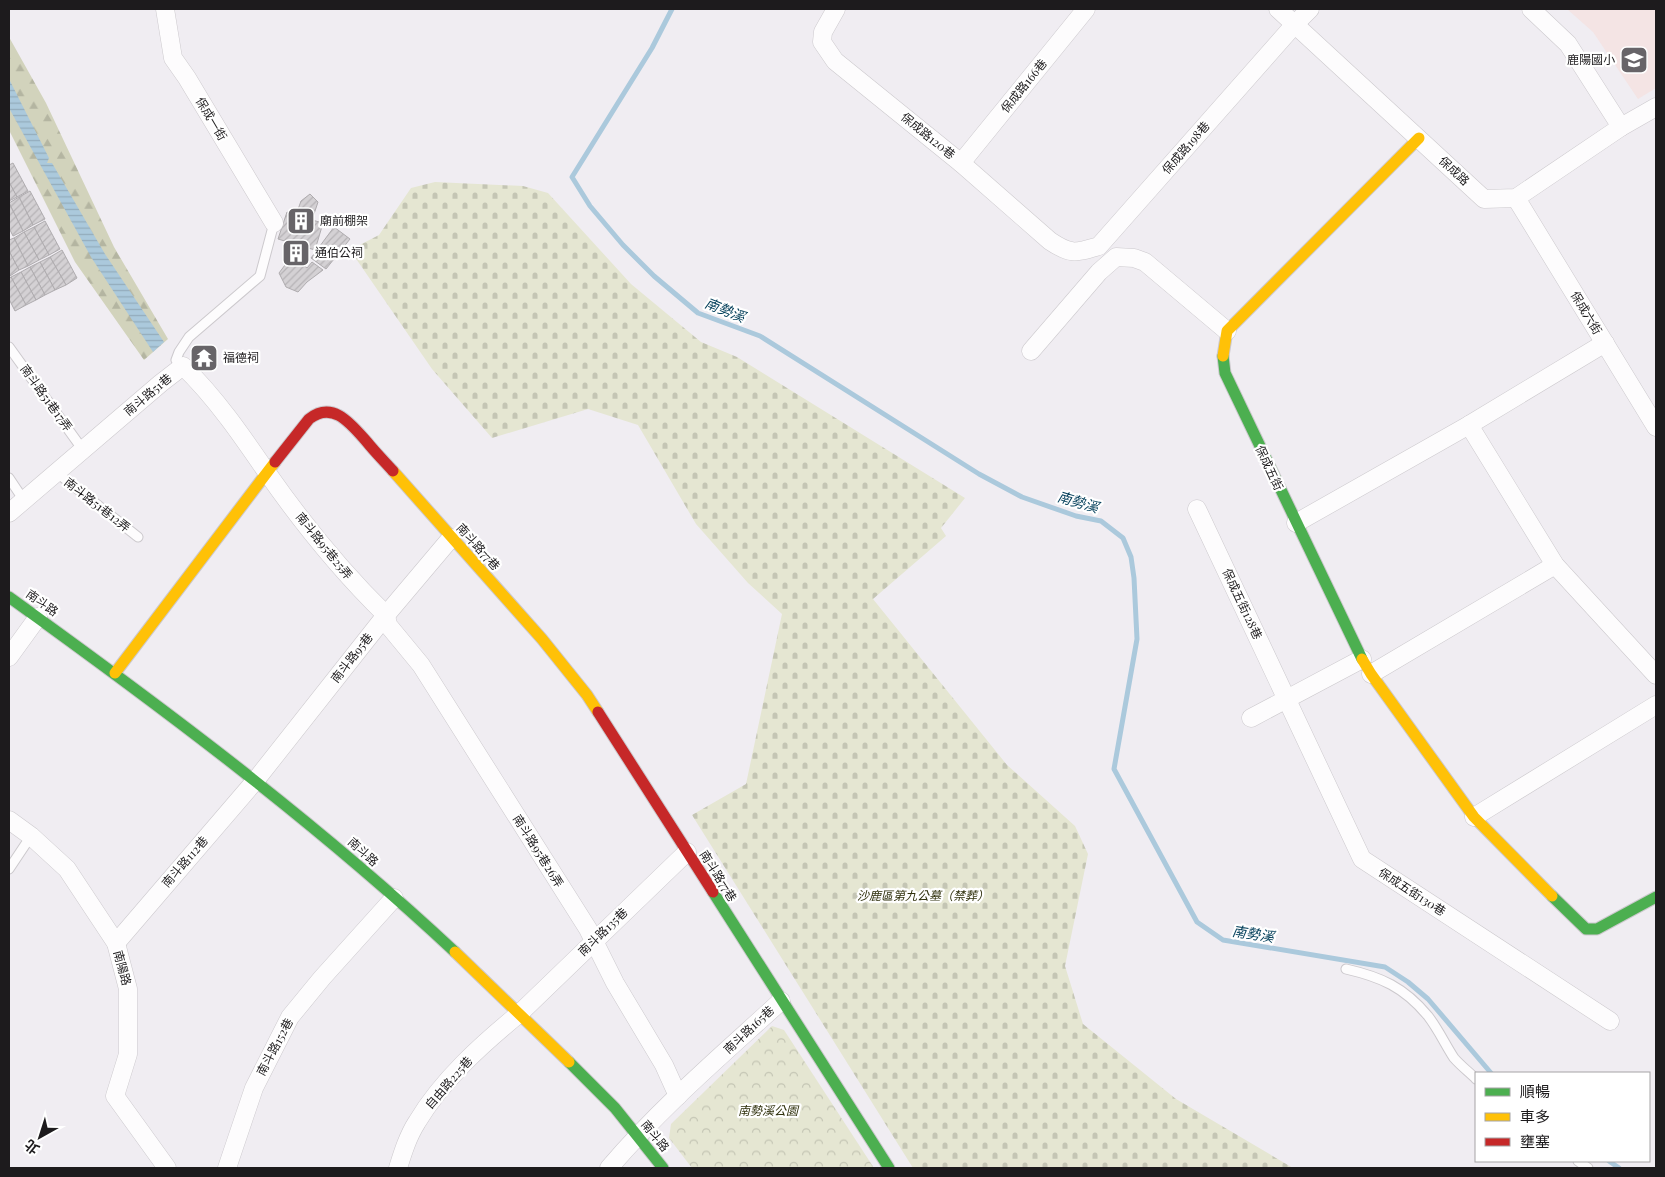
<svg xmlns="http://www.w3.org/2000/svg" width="1665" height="1177" font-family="'Playfair Display','Noto Sans TC',serif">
<defs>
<pattern id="forest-firs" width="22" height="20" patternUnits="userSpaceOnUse" patternTransform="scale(1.25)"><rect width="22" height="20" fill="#d2d3bc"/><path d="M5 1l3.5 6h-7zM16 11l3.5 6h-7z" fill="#b4b5a1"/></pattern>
<pattern id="cemetery-stones" width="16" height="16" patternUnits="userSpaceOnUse" patternTransform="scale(1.25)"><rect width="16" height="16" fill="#e5e6d2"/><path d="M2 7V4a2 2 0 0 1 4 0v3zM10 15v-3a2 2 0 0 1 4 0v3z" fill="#c4c5b4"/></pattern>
<pattern id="park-crowns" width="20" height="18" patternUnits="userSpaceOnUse" patternTransform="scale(1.25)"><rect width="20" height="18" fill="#e5e6d2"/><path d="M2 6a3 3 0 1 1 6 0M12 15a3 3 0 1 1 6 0" fill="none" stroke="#c4c5b4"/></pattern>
<pattern id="water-rules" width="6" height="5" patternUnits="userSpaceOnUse" patternTransform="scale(1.25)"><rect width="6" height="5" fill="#abc9dc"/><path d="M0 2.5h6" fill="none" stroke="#93acbc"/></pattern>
<pattern id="building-hatch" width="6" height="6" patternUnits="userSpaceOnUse" patternTransform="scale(1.25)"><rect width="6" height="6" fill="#d4d1d4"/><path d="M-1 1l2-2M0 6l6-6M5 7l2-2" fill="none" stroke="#b6b3b6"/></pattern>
</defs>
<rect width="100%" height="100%" fill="#f0edf2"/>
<!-- education -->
<polygon fill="#f4e4e4" points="1567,9 1656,9 1656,88 1638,99 1593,32"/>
<!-- forest -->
<polygon fill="url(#forest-firs)" points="9,37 46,103 114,247 168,339 144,360 75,262 9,130"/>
<!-- cemetery -->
<polygon fill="url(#cemetery-stones)" points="435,182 523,186 548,193 631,284 701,342 737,357 965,498 941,528 946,536 873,599 1007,765 1075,826 1088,854 1065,966 1083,1024 1176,1099 1293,1168 913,1168 692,815 746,784 782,614 748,583 696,524 638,425 588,409 492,438 432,369 350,250 379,235 411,188"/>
<!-- park -->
<polygon fill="url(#park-crowns)" points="772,1026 784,1030 874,1168 692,1168 669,1138 671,1124"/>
<!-- water -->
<polygon fill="url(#water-rules)" points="9,79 49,158 47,163 52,163 105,254 164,342 153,352 91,257 9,108"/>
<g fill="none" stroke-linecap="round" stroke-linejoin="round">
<!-- stream -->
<g stroke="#abc9dc" stroke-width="5">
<polyline points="672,9 652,48 572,177 590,206 623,245 654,276 698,313 760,336 979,474 1022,497 1076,516 1101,521 1123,538 1131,557 1134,578 1137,639 1114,769 1197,922 1223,940 1385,967 1408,982 1428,999 1491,1073"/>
<polyline points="1609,1161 1619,1168"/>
</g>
</g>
<!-- building -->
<g fill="url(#building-hatch)" stroke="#afacaf">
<polygon points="13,163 28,191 17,197 9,182 9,165"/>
<polygon points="9,182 17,197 9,201"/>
<polygon points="30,191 45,219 33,225 19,197"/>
<polygon points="310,194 318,202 312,220 323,223 315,250 278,239 287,212 296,215 301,201"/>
<polygon points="19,197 33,225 23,231 9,203"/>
<polygon points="9,203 23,231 13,236 9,228"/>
<polygon points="45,221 60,249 49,255 34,227"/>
<polygon points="34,227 49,255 39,260 24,232"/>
<polygon points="334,227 350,239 326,269 311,258"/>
<polygon points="24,232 39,260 28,266 14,238"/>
<polygon points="14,238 28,266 19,270 9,251 9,240"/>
<polygon points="292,243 304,246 301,263 288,261"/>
<polygon points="62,250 77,278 66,285 50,257"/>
<polygon points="9,251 19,270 10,276 9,274"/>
<polygon points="50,257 66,285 55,290 40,262"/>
<polygon points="288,261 301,263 307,268 312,262 323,270 307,282 298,292 286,287 279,273"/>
<polygon points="40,262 55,290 45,295 30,267"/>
<polygon points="30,267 45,295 36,300 21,272"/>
<polygon points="21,272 36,300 26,305 11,277"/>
<polygon points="11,277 26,305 15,311 9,299 9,279"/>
</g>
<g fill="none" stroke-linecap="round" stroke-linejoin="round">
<defs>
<g id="lane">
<polyline points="9,347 83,450"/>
<polyline points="183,366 176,360 179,352 189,337 260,276 274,223"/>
<polyline points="56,472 138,537"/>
<polyline points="9,478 23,499"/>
<polyline points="9,869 31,836"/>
<path d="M 1346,969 C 1381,977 1404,987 1428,1016 C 1438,1029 1445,1044 1454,1058 C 1461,1066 1469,1072 1476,1079"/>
<polyline points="1578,1161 1588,1168"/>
</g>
<g id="street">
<polyline points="165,9 173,58 187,78 274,223"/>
<path d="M 836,9 L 823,32 L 822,42 L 835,61 L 961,163 L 1050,241 C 1071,255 1075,253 1099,246 L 1295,24 L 1310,9"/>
<polyline points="1278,9 1484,199 1516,198 1621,127 1656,107"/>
<polyline points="1531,9 1568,44 1621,127"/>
<polyline points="961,163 1086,9"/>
<polyline points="1516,198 1656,427"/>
<polyline points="1031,351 1099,272 1116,257 1134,258 1145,262 1227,331"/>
<polyline points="1469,425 1555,565 1656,675"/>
<polyline points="1197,509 1362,859 1610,1021"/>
<path d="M 9,513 L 161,383 L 183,366 C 216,398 242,436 268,474 C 303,524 342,572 386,615 L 388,625 L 421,665 L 588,929 L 615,983 L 664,1065 L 678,1096"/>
<polyline points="1296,523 1469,425 1605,343"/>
<polyline points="9,657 38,617"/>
<polyline points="1371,674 1555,565"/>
<polyline points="1251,718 1362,659"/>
<polyline points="1474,817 1656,705"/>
<polyline points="9,820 31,836 67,869 116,943 128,989 128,1054 115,1096 167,1168"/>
<polyline points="116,943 255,781 386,615 451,538"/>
<polyline points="227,1168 254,1088 290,1017 322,978 394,898"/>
<path d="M 398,1168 C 403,1152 408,1136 417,1122 C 442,1080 482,1044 520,1013 L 687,852"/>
<path d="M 609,1168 C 661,1107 722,1055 781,1001"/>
</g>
<g id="fast">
<polyline points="1223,356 1225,373 1362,659"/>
<path d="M 9,597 C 163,708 316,822 455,952"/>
<polyline points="713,892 889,1168"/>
<polyline points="1552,896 1586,929 1597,929 1656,897"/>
<polyline points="569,1062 615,1108 663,1168"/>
</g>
<g id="slow">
<polyline points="1223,356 1227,331 1419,138"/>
<polyline points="393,471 542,639 587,695 598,712"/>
<polyline points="1362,659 1371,674 1474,817 1552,896"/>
<polyline points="115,673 275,462"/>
<polyline points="455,952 569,1062"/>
</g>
<g id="jam">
<path d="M 275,462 L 309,419 C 333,400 351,424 367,442 C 375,452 384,461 393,471"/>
<polyline points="598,712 713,892"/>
</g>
</defs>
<!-- lane casing -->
<use href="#lane" stroke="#ccc9cd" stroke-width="11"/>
<!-- street casing -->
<use href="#street" stroke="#ccc9cd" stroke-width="19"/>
<!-- fast casing -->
<use href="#fast" stroke="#ccc9cd" stroke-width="13"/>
<!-- slow casing -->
<use href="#slow" stroke="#ccc9cd" stroke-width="13"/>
<!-- jam casing -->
<use href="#jam" stroke="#ccc9cd" stroke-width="13"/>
<!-- lane -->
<use href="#lane" stroke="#fdfcfd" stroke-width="9"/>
<!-- street -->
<use href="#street" stroke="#fdfcfd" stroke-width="18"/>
<!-- fast -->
<use href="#fast" stroke="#4caf50" stroke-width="11"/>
<!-- slow -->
<use href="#slow" stroke="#ffc107" stroke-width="11"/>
<!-- jam -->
<use href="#jam" stroke="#c62828" stroke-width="11"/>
</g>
<!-- icons -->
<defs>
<symbol id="school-square" viewBox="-11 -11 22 22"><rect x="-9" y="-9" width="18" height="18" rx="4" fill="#676468" stroke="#fff"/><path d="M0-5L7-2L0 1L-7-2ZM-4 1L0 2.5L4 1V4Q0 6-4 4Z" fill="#fff"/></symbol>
<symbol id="building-square" viewBox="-11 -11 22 22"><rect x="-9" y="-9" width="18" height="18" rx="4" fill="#676468" stroke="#fff"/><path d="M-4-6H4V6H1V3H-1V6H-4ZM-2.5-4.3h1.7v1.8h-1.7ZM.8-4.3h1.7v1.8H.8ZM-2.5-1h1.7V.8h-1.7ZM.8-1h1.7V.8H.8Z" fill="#fff"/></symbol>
<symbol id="temple-square" viewBox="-11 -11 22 22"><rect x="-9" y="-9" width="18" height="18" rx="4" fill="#676468" stroke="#fff"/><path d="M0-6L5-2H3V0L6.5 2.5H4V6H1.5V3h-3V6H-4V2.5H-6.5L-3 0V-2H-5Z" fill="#fff"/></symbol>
</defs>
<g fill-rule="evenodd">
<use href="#school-square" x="1618" y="44" width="32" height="32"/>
<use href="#building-square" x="285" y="205" width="32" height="32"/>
<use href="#building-square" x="280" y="237" width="32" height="32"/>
<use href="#temple-square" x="188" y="342" width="32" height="32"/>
</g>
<g text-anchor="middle" stroke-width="4.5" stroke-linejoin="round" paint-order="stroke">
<!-- poi labels -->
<g font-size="12" fill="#1d1b1d" stroke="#fff" text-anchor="start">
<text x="1615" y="64" text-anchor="end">鹿陽國小</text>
<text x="320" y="225">廟前棚架</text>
<text x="315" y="257">通伯公祠</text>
<text x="223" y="362">福德祠</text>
</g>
<!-- street labels -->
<g font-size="12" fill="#1d1b1d" stroke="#fff">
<text transform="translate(1024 86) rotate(-51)" y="4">保成路166巷</text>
<text transform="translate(211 119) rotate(59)" y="4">保成一街</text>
<text transform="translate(928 136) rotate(39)" y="4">保成路120巷</text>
<text transform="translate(1186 148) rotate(-49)" y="4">保成路198巷</text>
<text transform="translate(1454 171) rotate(43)" y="4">保成路</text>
<text transform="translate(1586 313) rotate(59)" y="4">保成六街</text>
<text transform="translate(148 395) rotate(-40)" y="4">南斗路51巷</text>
<text transform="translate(46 398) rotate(54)" y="4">南斗路51巷17弄</text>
<text transform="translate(1269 468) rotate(65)" y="4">保成五街</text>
<text transform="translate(97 505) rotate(38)" y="4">南斗路51巷12弄</text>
<text transform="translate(324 546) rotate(51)" y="4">南斗路95巷25弄</text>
<text transform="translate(478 547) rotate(48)" y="4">南斗路77巷</text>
<text transform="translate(42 603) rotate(35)" y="4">南斗路</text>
<text transform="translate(1242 604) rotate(65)" y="4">保成五街128巷</text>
<text transform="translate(352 658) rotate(-52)" y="4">南斗路95巷</text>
<text transform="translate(538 851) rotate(58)" y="4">南斗路95巷26弄</text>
<text transform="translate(363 852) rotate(42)" y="4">南斗路</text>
<text transform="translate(185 862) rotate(-49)" y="4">南斗路112巷</text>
<text transform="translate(718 876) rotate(58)" y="4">南斗路77巷</text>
<text transform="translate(1412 892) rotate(33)" y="4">保成五街130巷</text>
<text transform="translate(603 932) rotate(-44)" y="4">南斗路135巷</text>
<text transform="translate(122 968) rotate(75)" y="4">南陽路</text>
<text transform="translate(749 1030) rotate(-43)" y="4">南斗路165巷</text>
<text transform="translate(275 1047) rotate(-62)" y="4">南斗路152巷</text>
<text transform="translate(449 1083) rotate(-49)" y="4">自由路225巷</text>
<text transform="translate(655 1136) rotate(51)" y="4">南斗路</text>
</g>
<!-- park labels -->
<g font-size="12" font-style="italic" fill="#2f300c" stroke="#fff">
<text x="923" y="900">沙鹿區第九公墓（禁葬）</text>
<text x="768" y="1115">南勢溪公園</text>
</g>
<!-- water labels -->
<g font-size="14" font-style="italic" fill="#06415c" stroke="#fff">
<text transform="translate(725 310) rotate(22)" y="5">南勢溪</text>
<text transform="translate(1078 502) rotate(17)" y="5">南勢溪</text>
<text transform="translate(1253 934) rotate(9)" y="5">南勢溪</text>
</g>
</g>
<!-- border -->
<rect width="1665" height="1177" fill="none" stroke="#1d1b1d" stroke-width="20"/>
<!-- legend -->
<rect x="1475" y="1072" width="175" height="90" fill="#ffffff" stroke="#a5a4a5"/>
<rect x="1485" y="1088" width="25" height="8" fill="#4caf50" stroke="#a5a4a5"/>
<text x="1520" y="1097" font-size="15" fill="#1d1b1d">順暢</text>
<rect x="1485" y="1113" width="25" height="8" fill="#ffc107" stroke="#a5a4a5"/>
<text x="1520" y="1122" font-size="15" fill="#1d1b1d">車多</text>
<rect x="1485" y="1138" width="25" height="8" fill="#c62828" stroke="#a5a4a5"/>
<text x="1520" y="1147" font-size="15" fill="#1d1b1d">壅塞</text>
<!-- north arrow -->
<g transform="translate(40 1137) rotate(219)" stroke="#ffffff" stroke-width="4" paint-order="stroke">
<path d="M0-4L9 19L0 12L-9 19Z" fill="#1d1b1d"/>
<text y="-8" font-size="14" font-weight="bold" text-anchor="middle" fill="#1d1b1d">北</text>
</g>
</svg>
